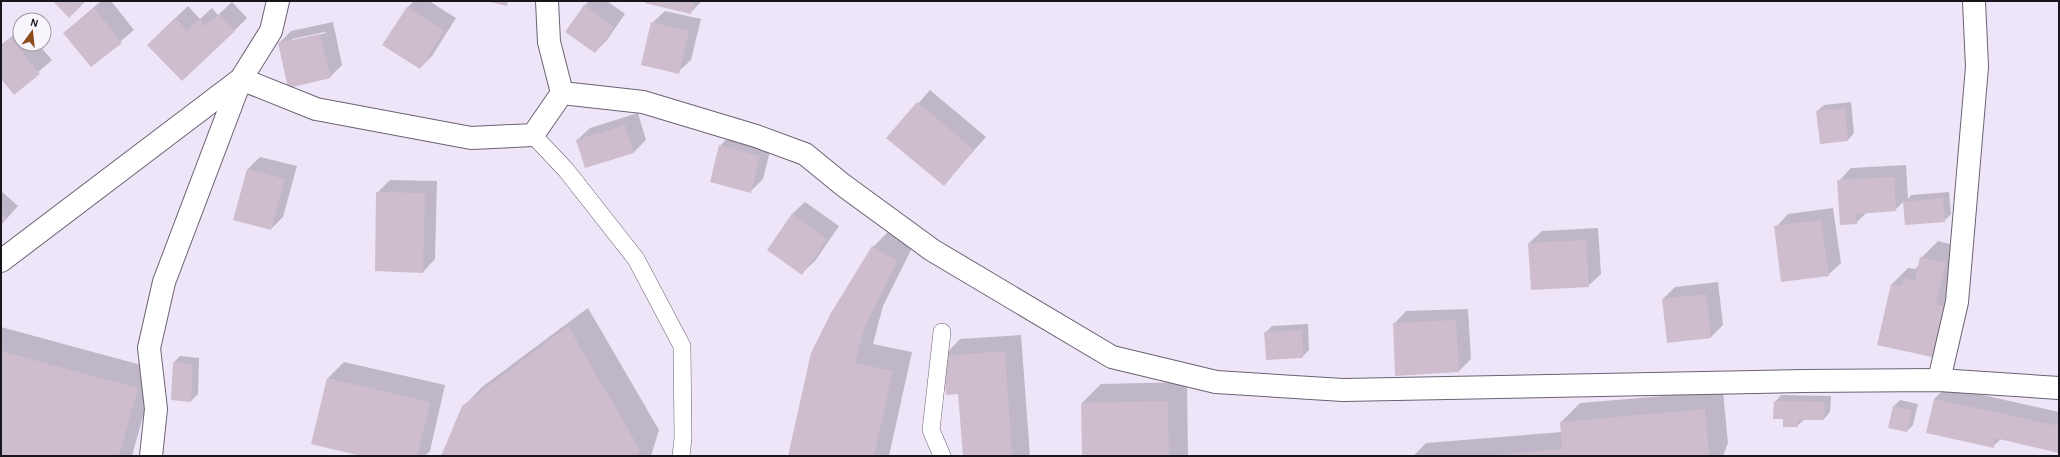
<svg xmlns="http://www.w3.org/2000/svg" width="2060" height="457" font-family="'Alegreya Sans',sans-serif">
<rect width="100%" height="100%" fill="#efe5f9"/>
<!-- shadow -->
<g fill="#0003" fill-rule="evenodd">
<polygon points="101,1 111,1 134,30 91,66 64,33"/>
<polygon points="414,1 429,1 456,18 432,56 420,68 407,8"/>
<polygon points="589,1 607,1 625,14 607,40 595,52 584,6"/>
<polygon points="646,1 702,1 690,13"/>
<polygon points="232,2 247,18 234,31 161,32 188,6 200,19 212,8 218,15"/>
<polygon points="665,11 701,19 691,60 678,72 652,23"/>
<path d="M 333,22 L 342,65 L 330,77 L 279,43 L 291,31 ZM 325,32 L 326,33 L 292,41 L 292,39 Z"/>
<polygon points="20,30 20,44 38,44 52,60 14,93 1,77 1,45"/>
<polygon points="930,90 986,137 944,184 888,138"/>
<polygon points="1851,102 1854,133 1848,140 1817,111 1824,105"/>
<polygon points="638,113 646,140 634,152 577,140 590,128"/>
<polygon points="732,133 772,143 763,179 750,192 720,146"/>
<polygon points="260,157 297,166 283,217 271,229 234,220 248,169"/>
<polygon points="1906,165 1908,199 1911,195 1949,192 1951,214 1944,221 1906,224 1904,201 1895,210 1867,212 1856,223 1839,181 1851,168"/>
<polygon points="390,180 437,181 435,259 423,272 377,193"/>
<polygon points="1,191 18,206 1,225"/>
<polygon points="805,202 839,226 815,261 802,273 768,250 792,214"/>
<polygon points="1833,208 1841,263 1828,275 1776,227 1788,214"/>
<polygon points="892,228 915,242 883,306 873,344 912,352 889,456 789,456 873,247"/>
<polygon points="1598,228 1601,274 1588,286 1529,243 1542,231"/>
<polygon points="1938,241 1962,247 1948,340 1932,356 1892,284 1908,268 1915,269 1920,264 1921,258"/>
<polygon points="1718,282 1723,325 1710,338 1663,299 1675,287"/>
<polygon points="588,308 659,430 651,456 442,456 463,407 482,387"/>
<polygon points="1468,309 1471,359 1459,371 1394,324 1406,311"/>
<polygon points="1308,324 1309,350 1302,357 1266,332 1272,326"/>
<polygon points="1,327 156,369 132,456 1,456"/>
<polygon points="1021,335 1030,456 964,456 959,393 944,356 960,339"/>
<polygon points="180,356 199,358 198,394 191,401 173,363"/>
<polygon points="344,362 445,385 430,451 425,456 365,456 328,378"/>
<polygon points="1187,382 1188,456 1083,456 1082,403 1101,384"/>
<polygon points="1947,387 2059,412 2059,452 2001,439 1993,446 1934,399"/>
<polygon points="1723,391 1728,443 1723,456 1413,456 1426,443 1562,432 1561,422 1580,403"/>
<polygon points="1781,395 1831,396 1830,412 1824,419 1804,420 1797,426 1784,418 1775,402"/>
<polygon points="1900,400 1918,404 1913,425 1907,431 1894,406"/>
</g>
<!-- building -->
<g fill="#cebdcd">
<polygon points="53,1 86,1 69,18"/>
<polygon points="486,1 508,1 507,6"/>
<polygon points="645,1 694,1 691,14 645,3"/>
<polygon points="584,5 614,27 595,53 565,32"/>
<polygon points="407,7 444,31 420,69 382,45"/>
<polygon points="94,8 122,43 91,67 63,33"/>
<polygon points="219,14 235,31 182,81 147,45 175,18 187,31 199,19 205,26"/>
<polygon points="651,22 689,31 679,74 641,65"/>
<polygon points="320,34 331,78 288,88 278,43"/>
<polygon points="11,38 40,74 14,95 1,79 1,46"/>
<polygon points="917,102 974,150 944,186 886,138"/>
<polygon points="1845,108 1848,141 1820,144 1816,111"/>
<polygon points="625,125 634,153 585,168 576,140"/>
<polygon points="719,145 760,156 751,193 710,182"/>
<polygon points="247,169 285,179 271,230 233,220"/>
<polygon points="1894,177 1896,211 1856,214 1857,224 1840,225 1837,180"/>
<polygon points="376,192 425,193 423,273 375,271"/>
<polygon points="1943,198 1945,222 1905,225 1903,202"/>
<polygon points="1,214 6,219 1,225"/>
<polygon points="792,214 827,239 802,275 767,250"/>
<polygon points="1821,220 1829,276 1781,282 1774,226"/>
<polygon points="1586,240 1589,287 1531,290 1528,243"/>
<polygon points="872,246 897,261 865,326 855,363 893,371 874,456 788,456 811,353 831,313"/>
<polygon points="1920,257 1946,263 1936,305 1944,307 1932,357 1877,345 1891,284 1902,286 1904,278 1915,281"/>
<polygon points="1706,294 1711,338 1667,343 1662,299"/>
<polygon points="1456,320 1459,372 1395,376 1393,323"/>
<polygon points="568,326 640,450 638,456 441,456 462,406"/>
<polygon points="1302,330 1303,358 1266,360 1264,332"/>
<polygon points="1,351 138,388 119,456 1,456"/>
<polygon points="1005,351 1012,456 963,456 958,394 946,395 943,356"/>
<polygon points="173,362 193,364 191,402 171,400"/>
<polygon points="327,378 430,402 417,456 361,456 311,444"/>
<polygon points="1934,399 2059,426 2059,453 1995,438 1994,448 1926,433"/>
<polygon points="1168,401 1169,456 1082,456 1081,403"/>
<polygon points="1774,401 1825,402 1824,420 1798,420 1798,427 1783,427 1783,419 1773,419"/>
<polygon points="1893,406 1912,410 1907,432 1888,428"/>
<polygon points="1705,409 1709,456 1486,456 1562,449 1560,422"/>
</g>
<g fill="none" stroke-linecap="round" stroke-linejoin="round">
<defs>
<g id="lane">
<polyline points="533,135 566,170 636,259 682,346 683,438 681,456"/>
<polyline points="942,332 931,430 942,456"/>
</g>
<g id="street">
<polyline points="547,1 549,42 562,93 643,102 756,136 805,154 843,185 932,250 1112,357 1216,382 1343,390 1803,381 1939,380 2059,388"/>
<polyline points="1939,380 1957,302 1977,67 1974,1"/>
<polyline points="151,456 156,409 149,348 164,282 241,79 316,109 471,138 533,135 562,93"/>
</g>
<polyline id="secondary" points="1,261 241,79 271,31 278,1"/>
</defs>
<!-- lane casing -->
<use href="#lane" stroke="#6b6273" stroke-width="18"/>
<!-- street casing -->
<use href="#street" stroke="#6b6273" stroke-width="24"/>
<!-- secondary casing -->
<use href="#secondary" stroke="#6b6273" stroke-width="24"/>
<!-- lane -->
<use href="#lane" stroke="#fff" stroke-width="17"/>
<!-- street -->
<use href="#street" stroke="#fff" stroke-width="22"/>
<!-- secondary -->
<use href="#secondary" stroke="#fff" stroke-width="22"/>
</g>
<!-- border -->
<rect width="2060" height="457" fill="none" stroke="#19151c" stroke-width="4"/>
<!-- north arrow -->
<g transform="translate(32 32) rotate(15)"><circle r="19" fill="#f9f5fd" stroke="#9f9ba3"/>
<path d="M0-3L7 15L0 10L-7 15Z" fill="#8d4a1b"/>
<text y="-6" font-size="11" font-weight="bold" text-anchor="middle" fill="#19151c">N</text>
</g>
</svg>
